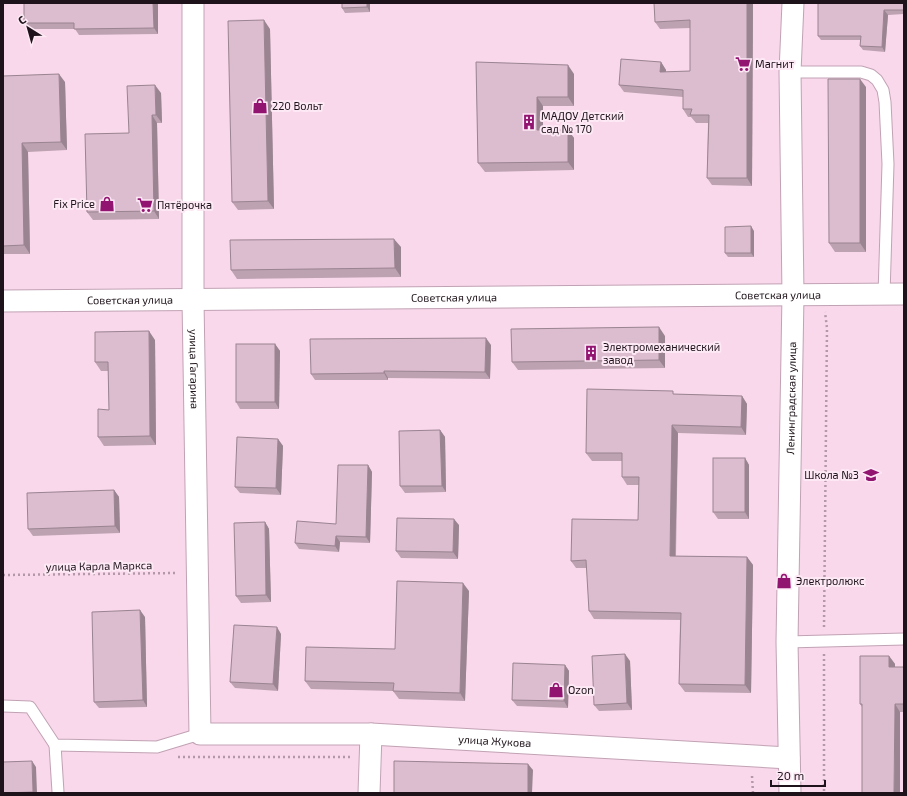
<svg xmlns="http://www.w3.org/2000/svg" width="907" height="796" font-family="'Exo 2',sans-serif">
<rect width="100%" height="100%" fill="#f9d8eb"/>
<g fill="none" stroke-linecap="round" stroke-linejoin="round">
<defs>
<g id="service">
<polyline points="790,72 861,72 871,75 877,80 883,90 885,102 888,164 884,295"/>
<polyline points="787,642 904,639"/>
<polyline points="3,706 30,707 55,745 157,747 200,734"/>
<polyline points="55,745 58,792"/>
</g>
<g id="minor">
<path id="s1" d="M 193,3 L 193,300 L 200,734 L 371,734 L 789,758"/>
<path id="s2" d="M 3,301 L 904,294"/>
<polyline points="369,793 371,734"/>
<path id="s3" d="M 790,793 L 787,642 L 793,295 L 790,72 L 793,3"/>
</g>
</defs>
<!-- service casing -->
<use href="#service" stroke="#c1a2b4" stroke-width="13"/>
<!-- minor casing -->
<use href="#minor" stroke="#c1a2b4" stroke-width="23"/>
<!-- path -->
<g stroke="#b298a8" stroke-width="2.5" stroke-dasharray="2 3" stroke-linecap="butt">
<polyline points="3,575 178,573"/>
<polyline points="824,627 827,328 825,312"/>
<polyline points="824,654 824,793"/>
<polyline points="178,757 351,757"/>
<polyline points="752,776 753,793"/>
</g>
<!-- service -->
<use href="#service" stroke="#fff" stroke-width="11"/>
<!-- minor -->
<use href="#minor" stroke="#fff" stroke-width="21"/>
</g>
<!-- wall -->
<g fill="#bda2b2">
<polygon points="158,3 158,34 79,35 75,29 28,29 24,23"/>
<polygon points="342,3 370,3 370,12 345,13 342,8"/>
<polygon points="753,3 752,186 712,185 707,178 708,123 696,123 691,117 688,117 683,109 683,97 624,92 619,85 661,62 666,70 666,72 690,71 690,28 660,29 655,22"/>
<polygon points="818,3 904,3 904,14 888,15 885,52 863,50 860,46 860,40 821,40 818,36"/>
<polygon points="270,29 274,209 238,210 232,202"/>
<polygon points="476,62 574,74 574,106 543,106 543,130 568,130 574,138 574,170 485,172 478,163"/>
<polygon points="3,76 65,82 67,150 28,152 30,254 3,254"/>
<polygon points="866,87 866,252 835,252 829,243"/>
<polygon points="161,93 162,123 157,123 159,219 93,220 87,212 129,133"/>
<polygon points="754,231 754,257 728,257 725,253"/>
<polygon points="401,247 401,277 237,279 231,270"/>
<polygon points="665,336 665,368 518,370 512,362"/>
<polygon points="155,340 156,445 104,446 98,437 109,410 108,371 101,371 95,362"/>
<polygon points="275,344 280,351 279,409 240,409 236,402"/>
<polygon points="491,345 490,379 388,378 388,380 315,380 311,374"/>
<polygon points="676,394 742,396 747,404 746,435 678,433 676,556 747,557 753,565 751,693 685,692 679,684 680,620 594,619 589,611 587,568 576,568 571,561 638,520 639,485 627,485 622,477 622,461 592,461 586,453"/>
<polygon points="440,430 445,437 446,492 405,493 400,486"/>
<polygon points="278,439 283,446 281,495 240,493 235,487"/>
<polygon points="745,458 749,465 749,519 718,519 713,512"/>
<polygon points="368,465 372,472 370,543 340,542 339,552 299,549 295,543 336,524"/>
<polygon points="114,490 119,497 120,533 33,536 28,529"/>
<polygon points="265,522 269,529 271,602 241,603 236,596"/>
<polygon points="459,525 458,559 401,558 396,551"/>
<polygon points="469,591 465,701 399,699 393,691 311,689 305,681 395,649"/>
<polygon points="145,617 147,707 99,708 94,702"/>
<polygon points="281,634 278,691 235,688 230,682"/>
<polygon points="889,656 895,664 895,667 904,667 904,712 900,712 862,707 860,704"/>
<polygon points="630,661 632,710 599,711 594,705"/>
<polygon points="565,665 569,671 568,708 517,706 512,700"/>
</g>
<!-- shaded-wall -->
<g fill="#9a8491">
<polygon points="153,3 158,3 158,34 154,28"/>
<polygon points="367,3 370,3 370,12 367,7"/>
<polygon points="747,3 753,3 752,186 747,178"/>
<polygon points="884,10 888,15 885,52 882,47"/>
<polygon points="264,20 270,29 274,209 268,201"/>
<polygon points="661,62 666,70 666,80 660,72"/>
<polygon points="568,65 574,74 574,106 568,97"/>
<polygon points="59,74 65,82 67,150 61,142"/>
<polygon points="860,79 866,87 866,252 860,243"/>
<polygon points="155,85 161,93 162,123 156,115"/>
<polygon points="537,97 543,106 543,139 537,130"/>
<polygon points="152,115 157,123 159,219 154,211"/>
<polygon points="568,130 574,138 574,170 568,162"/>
<polygon points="22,143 28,152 30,254 24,245"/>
<polygon points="751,226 754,231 754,257 751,253"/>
<polygon points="394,239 401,247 401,277 395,268"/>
<polygon points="659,327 665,336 665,368 659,360"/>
<polygon points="149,331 155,340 156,445 150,436"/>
<polygon points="486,338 491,345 490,379 485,372"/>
<polygon points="275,344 280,351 279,409 275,402"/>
<polygon points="384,371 388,378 388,380 384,373"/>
<polygon points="742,396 747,404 746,435 741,427"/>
<polygon points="672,425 678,433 675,564 670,556"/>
<polygon points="440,430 445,437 446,492 442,486"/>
<polygon points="278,439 283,446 281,495 276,488"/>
<polygon points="745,458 749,465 749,519 745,512"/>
<polygon points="368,465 372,472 370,543 366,537"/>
<polygon points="114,490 119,497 120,533 115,526"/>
<polygon points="454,519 459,525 458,559 453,552"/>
<polygon points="265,522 269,529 271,602 266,595"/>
<polygon points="336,536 340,542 339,552 335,546"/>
<polygon points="747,557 753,565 751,693 745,685"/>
<polygon points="463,583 469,591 465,701 460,693"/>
<polygon points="140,610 145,617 147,707 143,700"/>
<polygon points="277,627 281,634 278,691 273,684"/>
<polygon points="625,654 630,661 632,710 627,703"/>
<polygon points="889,656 895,664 895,675 889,667"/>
<polygon points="565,665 569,671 568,708 564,701"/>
<polygon points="895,704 900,712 900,793 894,793"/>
<polygon points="32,761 36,767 37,793 33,793 33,792"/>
<polygon points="528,764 533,770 532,793 528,793"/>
</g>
<!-- building -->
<g fill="#dcbccf" stroke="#9a8491">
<polygon points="24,3 153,3 154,28 74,29 74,23 24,23"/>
<polygon points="342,3 367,3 367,7 342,8"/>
<polygon points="654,3 747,3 747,178 707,178 709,115 690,115 692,109 683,109 683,90 619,85 621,59 661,62 660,72 690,71 690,20 655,22"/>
<polygon points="818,3 904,3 904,10 884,10 882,47 860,46 861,36 818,36"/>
<polygon points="264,20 268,201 232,202 228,21"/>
<polygon points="476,62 568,65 568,97 537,97 537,130 568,130 568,162 478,163"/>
<polygon points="59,74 61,142 22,143 24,245 3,246 3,76"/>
<polygon points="828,79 860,79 860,243 829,243"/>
<polygon points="155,85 156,115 152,115 154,211 87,212 85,134 129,133 127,86"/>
<polygon points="751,226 751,253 725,253 725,227"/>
<polygon points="394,239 395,268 231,270 230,240"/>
<polygon points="659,327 659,360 512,362 511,329"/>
<polygon points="149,331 150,436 98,437 98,409 109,410 108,362 95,362 95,332"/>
<polygon points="486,338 485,372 384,371 384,373 311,374 310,339"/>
<rect x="236" y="344" width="39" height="58"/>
<polygon points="587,389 673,391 673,394 742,396 741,427 672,425 670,556 747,557 745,685 679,684 681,613 589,611 586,560 571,561 572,519 638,520 639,477 622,477 622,453 586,453"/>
<polygon points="440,430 442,486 400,486 399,431"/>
<polygon points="237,437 278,439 276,488 235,487"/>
<rect x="713" y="458" width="32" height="54"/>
<polygon points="338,465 368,465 366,537 336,536 335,546 295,543 297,521 336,524"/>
<polygon points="114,490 115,526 28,529 27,493"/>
<polygon points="397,518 454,519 453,552 396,551"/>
<polygon points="265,522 266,595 236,596 234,523"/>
<polygon points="397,581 463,583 460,693 393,691 394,683 305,681 306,647 395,649"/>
<polygon points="140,610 143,700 94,702 92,612"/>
<polygon points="234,625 277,627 273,684 230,682"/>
<polygon points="625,654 627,703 594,705 592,656"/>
<polygon points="860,656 889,656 889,667 904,667 904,704 895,704 894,793 862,793 862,704 860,704"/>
<polygon points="513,663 565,665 564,701 512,700"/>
<polygon points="32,761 33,792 3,793 3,762"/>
<polygon points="394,761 528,764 528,793 394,793"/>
</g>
<!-- icons -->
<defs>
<symbol id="supermarket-bare" viewBox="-9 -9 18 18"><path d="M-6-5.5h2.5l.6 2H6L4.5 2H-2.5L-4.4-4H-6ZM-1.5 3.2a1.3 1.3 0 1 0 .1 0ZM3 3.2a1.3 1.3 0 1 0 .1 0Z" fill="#921471" stroke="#fde9f5" stroke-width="2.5" paint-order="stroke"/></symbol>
<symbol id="shop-bare" viewBox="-9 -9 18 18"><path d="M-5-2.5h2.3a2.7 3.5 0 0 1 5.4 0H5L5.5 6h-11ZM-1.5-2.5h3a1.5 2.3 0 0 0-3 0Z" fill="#921471" stroke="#fde9f5" stroke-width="2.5" paint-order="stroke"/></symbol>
<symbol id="building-bare" viewBox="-9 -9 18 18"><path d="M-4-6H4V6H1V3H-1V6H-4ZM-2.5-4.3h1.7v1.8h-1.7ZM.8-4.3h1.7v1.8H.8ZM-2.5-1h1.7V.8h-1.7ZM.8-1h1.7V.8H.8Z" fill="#921471" stroke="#fde9f5" stroke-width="2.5" paint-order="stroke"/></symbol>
<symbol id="school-bare" viewBox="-9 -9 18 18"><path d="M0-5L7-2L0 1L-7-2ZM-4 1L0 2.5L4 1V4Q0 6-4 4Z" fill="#921471" stroke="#fde9f5" stroke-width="2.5" paint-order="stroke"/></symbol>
</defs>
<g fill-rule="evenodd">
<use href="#supermarket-bare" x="732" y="53" width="22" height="22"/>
<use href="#shop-bare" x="249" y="95" width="22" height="22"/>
<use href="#building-bare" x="518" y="111" width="22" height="22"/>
<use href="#shop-bare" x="96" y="193" width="22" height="22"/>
<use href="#supermarket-bare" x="134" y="194" width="22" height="22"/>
<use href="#building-bare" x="580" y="342" width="22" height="22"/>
<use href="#school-bare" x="860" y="464" width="22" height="22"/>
<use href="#shop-bare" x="773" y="570" width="22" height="22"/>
<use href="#shop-bare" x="545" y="679" width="22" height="22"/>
</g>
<g text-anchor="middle" stroke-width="4" stroke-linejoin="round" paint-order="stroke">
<!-- poi labels -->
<g font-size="11" fill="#1e131a" stroke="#fde9f5" text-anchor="start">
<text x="755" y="68">Магнит</text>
<text x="272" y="110">220 Вольт</text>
<text x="541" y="120">МАДОУ Детский<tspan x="541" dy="13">сад № 170</tspan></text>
<text x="95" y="208" text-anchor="end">Fix Price</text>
<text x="157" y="209">Пятёрочка</text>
<text x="603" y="351">Электромеханический<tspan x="603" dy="13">завод</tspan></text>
<text x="859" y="479" text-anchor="end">Школа №3</text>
<text x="796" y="585">Электролюкс</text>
<text x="568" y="694">Ozon</text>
</g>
<!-- street labels -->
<g font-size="11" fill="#1e131a" stroke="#fde9f5">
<text dy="4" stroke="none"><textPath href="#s2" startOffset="775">Советская улица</textPath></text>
<text dy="4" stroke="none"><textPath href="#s2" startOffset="451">Советская улица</textPath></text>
<text dy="4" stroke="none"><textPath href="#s2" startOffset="127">Советская улица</textPath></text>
<text dy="4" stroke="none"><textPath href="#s1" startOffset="366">улица Гагарина</textPath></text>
<text dy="4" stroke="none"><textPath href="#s3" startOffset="395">Ленинградская улица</textPath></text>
<text transform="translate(99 566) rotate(-1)" y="4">улица Карла Маркса</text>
<text dy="4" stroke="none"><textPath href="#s1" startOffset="1026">улица Жукова</textPath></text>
</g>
</g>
<!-- border -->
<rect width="907" height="796" fill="none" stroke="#1e131a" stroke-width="8"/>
<!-- north arrow -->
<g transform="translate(28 28) rotate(323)" stroke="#fde9f5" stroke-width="3" paint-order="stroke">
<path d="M0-3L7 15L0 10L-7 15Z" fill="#1e131a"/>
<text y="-6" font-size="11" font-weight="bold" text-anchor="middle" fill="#1e131a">С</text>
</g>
<!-- scale -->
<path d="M771 780v6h54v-6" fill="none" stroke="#1e131a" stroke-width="2"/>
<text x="777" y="780" font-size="12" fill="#1e131a" stroke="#fde9f5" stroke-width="3" paint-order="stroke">20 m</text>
</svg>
